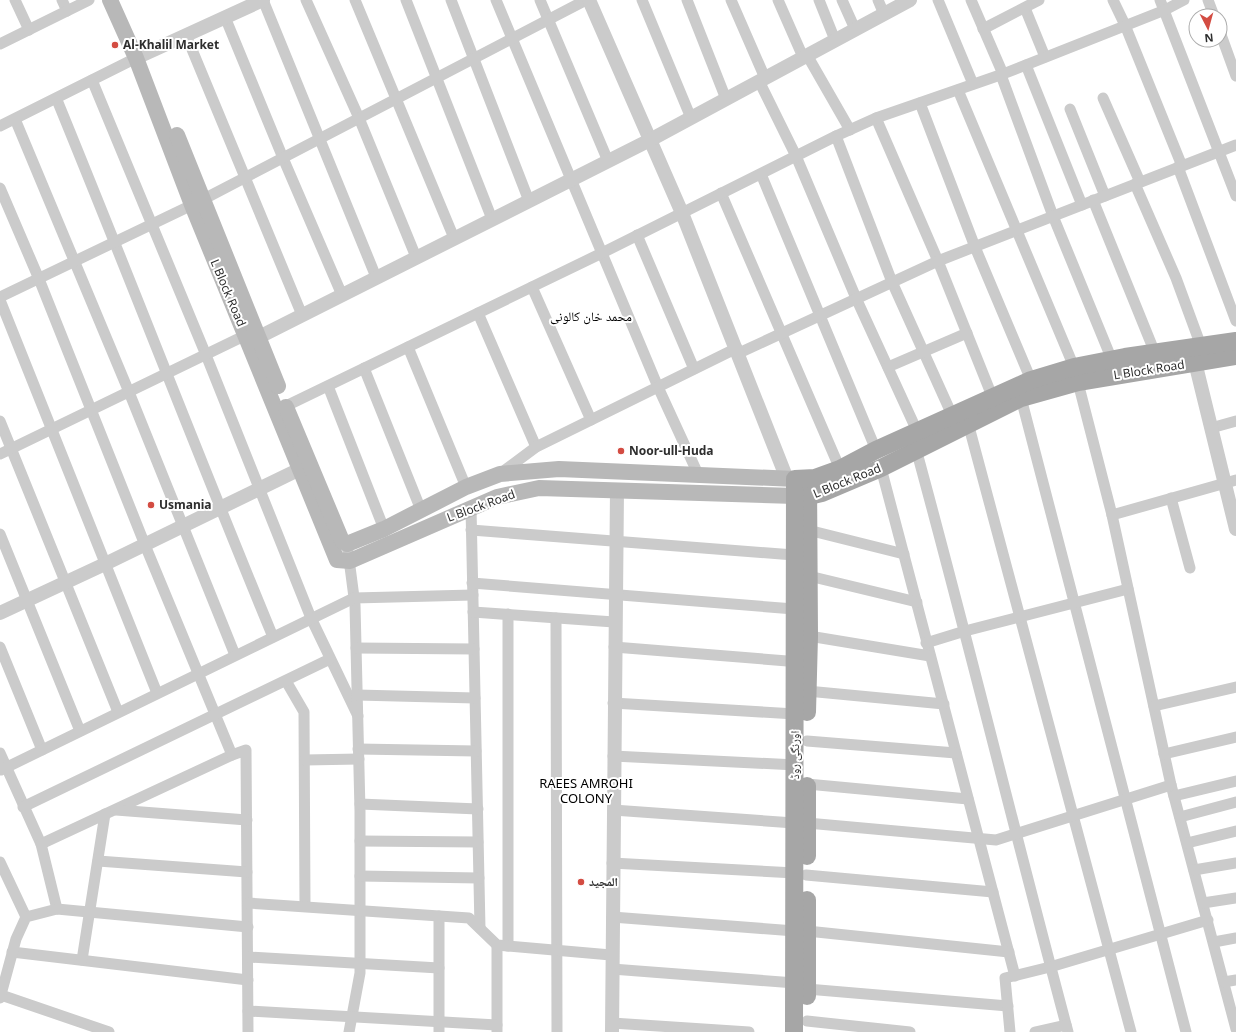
<svg xmlns="http://www.w3.org/2000/svg" width="1236" height="1032" font-family="'Noto Sans','Noto Naskh Arabic',sans-serif">
<rect width="100%" height="100%" fill="#fff"/>
<g fill="none" stroke-linecap="round" stroke-linejoin="round">
<!-- minor -->
<g stroke="#cbcbcb" stroke-width="11">
<polyline points="15,0 29,30"/>
<polyline points="62,0 67,11"/>
<polyline points="263,0 376,277"/>
<polyline points="306,0 359,118 416,257"/>
<polyline points="355,0 454,238"/>
<polyline points="406,0 492,219"/>
<polyline points="451,0 529,201"/>
<polyline points="496,0 658,387 698,474"/>
<polyline points="540,0 608,161"/>
<polyline points="642,0 691,118"/>
<polyline points="687,0 726,99"/>
<polyline points="731,0 765,78"/>
<polyline points="778,0 803,57"/>
<polyline points="819,0 835,40"/>
<polyline points="842,0 855,29"/>
<polyline points="878,0 884,14"/>
<polyline points="938,0 973,84"/>
<polyline points="971,0 1003,74"/>
<polyline points="1113,0 1125,25 1182,166"/>
<polyline points="1160,0 1236,196"/>
<polyline points="1208,0 1214,16"/>
<polyline points="1025,8 1045,57"/>
<polyline points="225,17 283,158 342,295"/>
<polyline points="983,29 1039,0"/>
<polyline points="1220,32 1236,76"/>
<polyline points="186,35 302,315"/>
<polyline points="0,44 89,0"/>
<polyline points="807,55 850,130"/>
<polyline points="1026,65 1082,205"/>
<polyline points="1001,75 1053,216 1112,360"/>
<polyline points="92,80 206,355 311,618 358,716"/>
<polyline points="759,81 796,156 856,298 917,431"/>
<polyline points="958,90 1074,367 1112,515 1171,785 1236,1029"/>
<polyline points="1103,98 1140,182"/>
<path d="M 57,100 C 130,278 199,458 273,637"/>
<polyline points="920,103 975,247 1031,380"/>
<polyline points="1070,109 1105,196"/>
<polyline points="876,118 938,261 992,396"/>
<polyline points="15,119 129,392 235,655"/>
<polyline points="0,126 136,58"/>
<polyline points="836,136 892,282 952,415"/>
<polyline points="1178,167 1236,321"/>
<polyline points="761,174 876,450"/>
<polyline points="1135,184 1176,278 1201,346"/>
<polyline points="0,188 39,279 145,545 232,755 41,844 0,753"/>
<polyline points="721,193 840,469"/>
<polyline points="202,200 586,0"/>
<polyline points="1093,200 1155,353"/>
<polyline points="637,235 694,369"/>
<polyline points="532,287 591,420"/>
<polyline points="0,297 192,205"/>
<polyline points="0,300 157,693"/>
<polyline points="478,313 536,447"/>
<polyline points="408,347 466,487"/>
<polyline points="739,353 938,261 1236,145"/>
<polyline points="888,367 967,333"/>
<polyline points="364,368 421,510"/>
<polyline points="328,386 384,529"/>
<polyline points="1021,398 1186,1032"/>
<polyline points="286,406 602,253 836,136 876,118 1003,74 1165,10 1184,0"/>
<polyline points="0,421 118,712"/>
<polyline points="968,423 1131,1032"/>
<polyline points="1211,428 1236,421"/>
<path d="M 916,449 C 969,643 1016,838 1068,1032"/>
<polyline points="0,454 246,335"/>
<polyline points="881,468 1015,976"/>
<polyline points="501,473 536,447 737,348"/>
<polyline points="1171,498 1190,568"/>
<polyline points="471,508 480,928"/>
<polyline points="1112,515 1236,480"/>
<polyline points="804,529 904,554"/>
<polyline points="471,530 794,555"/>
<polyline points="0,534 80,731"/>
<polyline points="347,544 355,605 360,811 360,973 349,1032"/>
<polyline points="809,576 917,602"/>
<polyline points="472,583 794,609"/>
<polyline points="473,612 614,622"/>
<polyline points="508,614 508,946"/>
<polyline points="556,618 557,1032"/>
<polyline points="809,636 930,656"/>
<polyline points="926,643 965,631 1128,589"/>
<polyline points="0,647 42,750"/>
<polyline points="614,647 800,662"/>
<polyline points="356,648 474,649"/>
<polyline points="286,681 304,712 305,906"/>
<polyline points="807,691 944,704"/>
<polyline points="357,695 475,698"/>
<polyline points="613,703 795,714"/>
<polyline points="1154,706 1236,687"/>
<polyline points="807,741 956,753"/>
<polyline points="358,749 476,751"/>
<polyline points="1164,754 1236,737"/>
<polyline points="232,755 246,750 248,1032"/>
<polyline points="613,756 796,765"/>
<polyline points="305,760 359,759"/>
<polyline points="1,770 354,598 473,595"/>
<polyline points="807,784 968,799"/>
<polyline points="1174,796 1236,781"/>
<polyline points="360,804 478,809"/>
<polyline points="23,807 330,659"/>
<polyline points="116,810 247,820"/>
<polyline points="613,810 794,823"/>
<polyline points="1180,817 1236,802"/>
<polyline points="807,823 996,840 1171,785"/>
<polyline points="360,841 478,842"/>
<polyline points="1187,843 1236,831"/>
<polyline points="41,844 57,909"/>
<polyline points="98,861 247,872"/>
<polyline points="0,862 26,917"/>
<polyline points="612,863 795,873"/>
<polyline points="1194,870 1236,863"/>
<polyline points="806,875 993,892"/>
<polyline points="360,876 479,878"/>
<polyline points="248,903 469,918 497,945 611,955"/>
<polyline points="1203,903 1236,898"/>
<polyline points="439,916 439,1032"/>
<polyline points="612,917 795,931"/>
<polyline points="807,931 1009,952"/>
<polyline points="1214,942 1236,938"/>
<polyline points="497,945 497,1031"/>
<polyline points="12,952 248,980"/>
<polyline points="248,957 439,968"/>
<polyline points="82,960 105,814"/>
<polyline points="612,969 795,983"/>
<polyline points="1224,982 1236,980"/>
<polyline points="807,989 1008,1006"/>
<polyline points="1,995 109,1032"/>
<polyline points="0,998 16,939 26,917 57,909 248,927"/>
<polyline points="248,1011 497,1025"/>
<polyline points="807,1021 910,1032"/>
<polyline points="612,1023 749,1032"/>
<polyline points="1010,1032 1005,978 1050,967 1208,920"/>
<polyline points="1035,1032 1066,1025"/>
</g>
<!-- tertiary -->
<g stroke="#cbcbcb" stroke-width="14">
<polyline points="589,0 682,213 787,479"/>
<polyline points="136,58 263,0"/>
<polyline points="259,337 650,140 910,0"/>
<polyline points="1195,362 1236,529"/>
<polyline points="0,613 105,564 300,469"/>
<polyline points="612,1032 617,490"/>
</g>
<!-- secondary -->
<g stroke="#b8b8b8" stroke-width="16">
<polyline points="110,0 136,58 192,205 337,560 350,561 497,497 539,488 795,496"/>
<polyline points="177,135 278,386"/>
<polyline points="286,407 342,541 347,544 384,529 466,487 500,474 559,469 795,479"/>
</g>
<!-- primary -->
<g stroke="#a6a6a6" stroke-width="18">
<polyline points="797,496 809,496 822,493 881,468 1021,398 1078,382 1236,356"/>
<polyline points="807,712 809,636 808,479"/>
<polyline points="807,856 807,786"/>
<polyline points="807,900 807,996"/>
<polyline points="794,1032 795,479 815,478 840,469 876,450 1031,380 1074,367 1125,357 1236,341"/>
</g>
</g>
<!-- markers -->
<g fill="#d34c42" stroke="#fff" stroke-width="1.5">
<circle cx="115" cy="45" r="4"/>
<circle cx="621" cy="451" r="4"/>
<circle cx="151" cy="505" r="4"/>
<circle cx="581" cy="882" r="4"/>
</g>
<g text-anchor="middle" stroke-width="4" stroke-linejoin="round" paint-order="stroke">
<!-- poi labels -->
<g font-size="12" font-weight="bold" fill="#2e2e2e" stroke="#fff" text-anchor="start">
<text x="123" y="49">Al-Khalil Market</text>
<text x="629" y="455">Noor-ull-Huda</text>
<text x="159" y="509">Usmania</text>
<text x="589" y="886">المجید</text>
</g>
<!-- street labels -->
<g font-size="12" fill="#2e2e2e" stroke="#fff">
<text transform="translate(228 293) rotate(67)" y="4">L Block Road</text>
<text transform="translate(1149 370) rotate(-9)" y="4">L Block Road</text>
<text transform="translate(847 481) rotate(-22)" y="4">L Block Road</text>
<text transform="translate(481 506) rotate(-20)" y="4">L Block Road</text>
<text transform="translate(795 755) rotate(-90)" y="4">اورنگی روڈ</text>
</g>
<!-- neighbourhood labels -->
<g font-size="13" fill="#000" stroke="#fff">
<text x="591" y="321">محمد خان کالونی</text>
<text x="586" y="788">RAEES AMROHI<tspan x="586" dy="15">COLONY</tspan></text>
</g>
</g>
<!-- north arrow -->
<g transform="translate(1208 28) rotate(174)"><circle r="19" fill="#ffffff" stroke="#ababab"/>
<path d="M0-3L7 15L0 10L-7 15Z" fill="#d34c42"/>
<text y="-6" font-size="11" font-weight="bold" text-anchor="middle" fill="#2e2e2e">N</text>
</g>
</svg>
